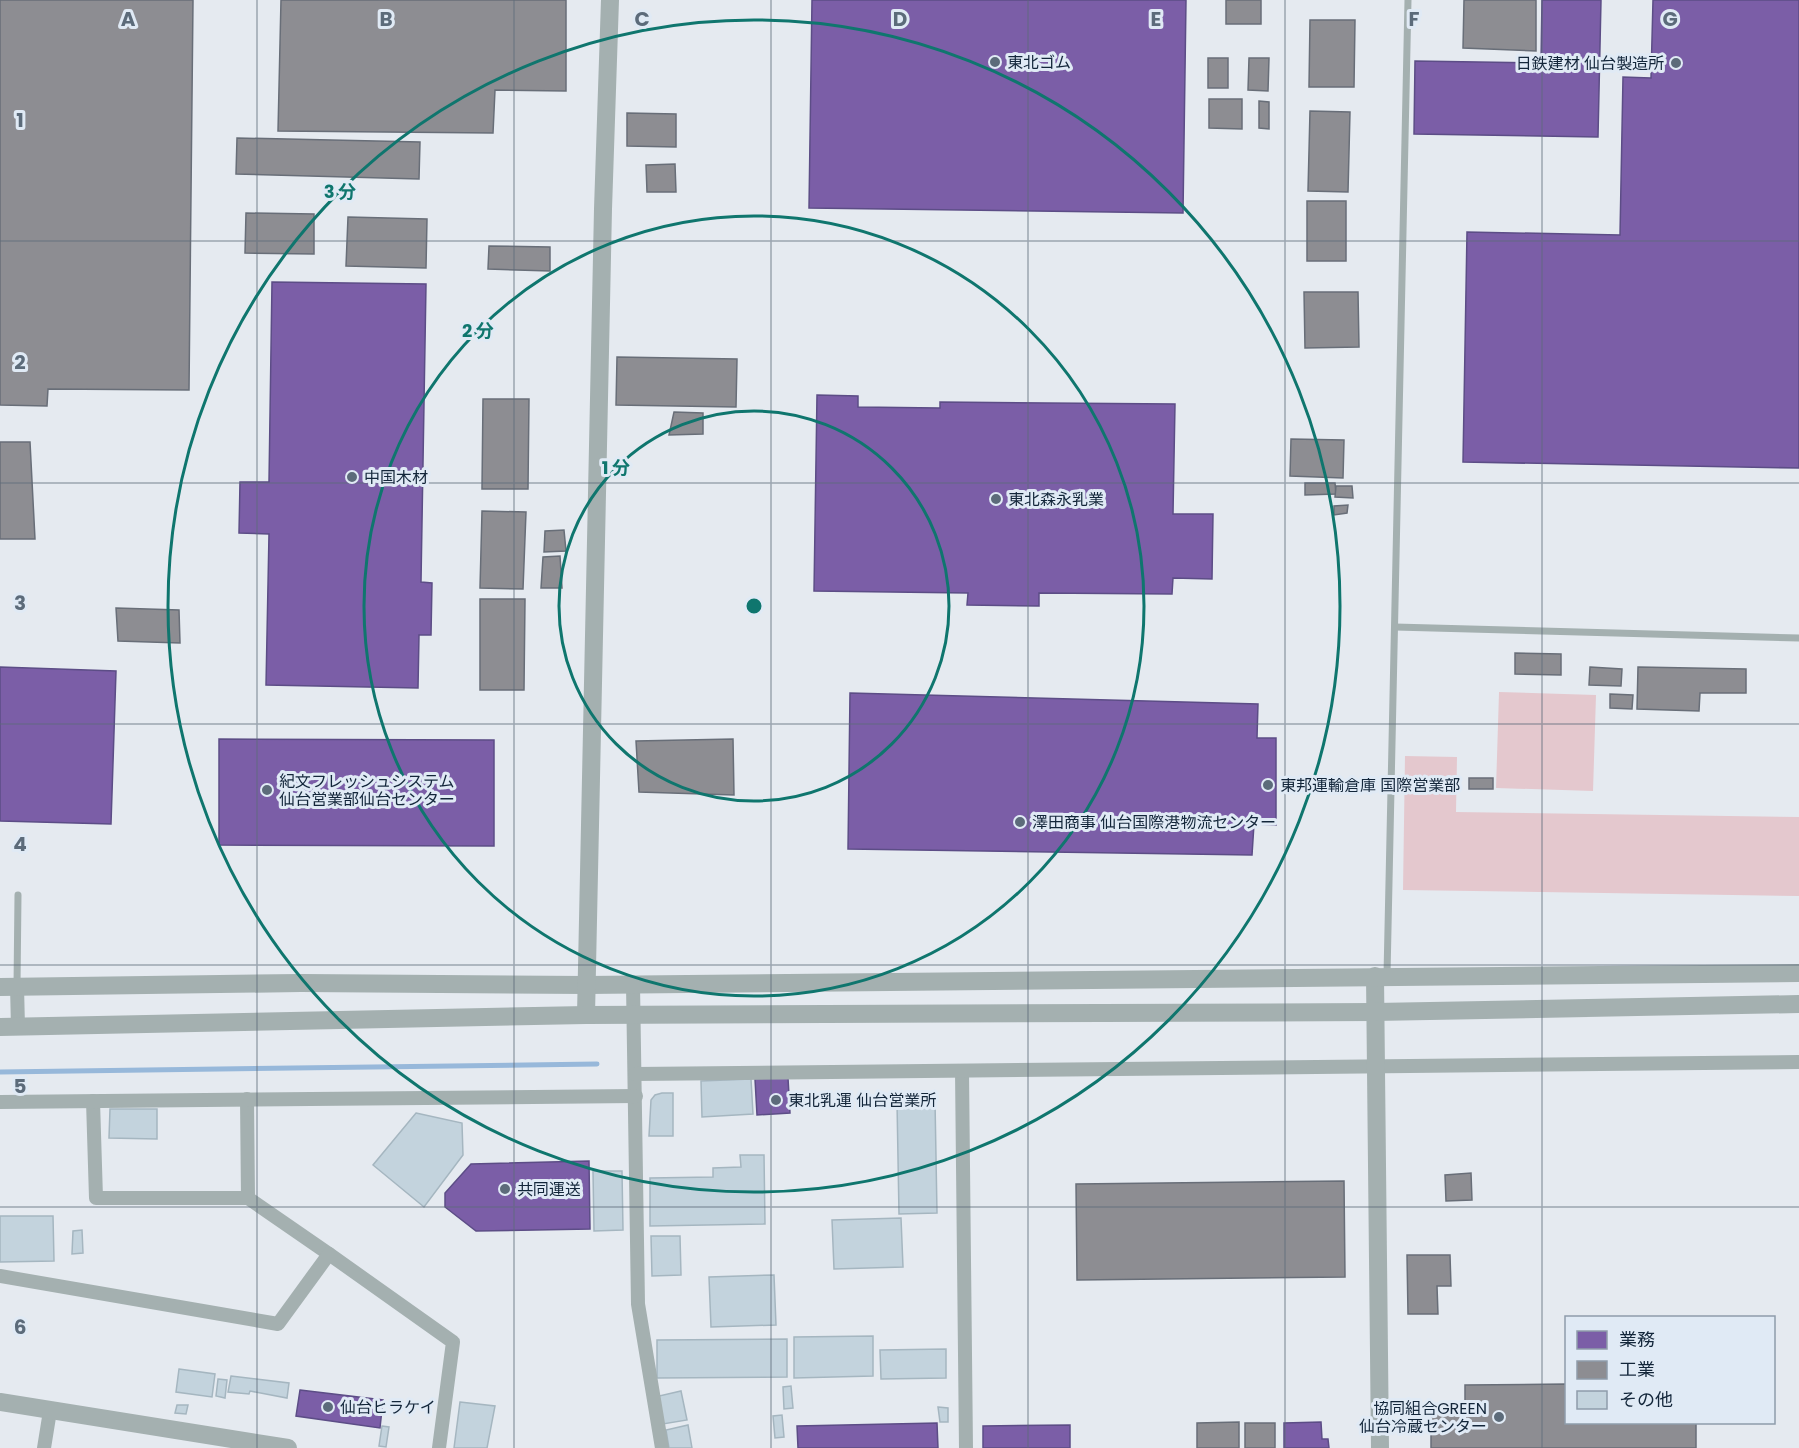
<svg xmlns="http://www.w3.org/2000/svg" width="1799" height="1448" font-family="Poppins,'Noto Sans JP',sans-serif">
<rect width="100%" height="100%" fill="#e5eaf0"/>
<!-- green -->
<g fill="#e4c8ce">
<polygon points="1499,692 1596,695 1593,791 1496,788"/>
<polygon points="1405,756 1457,757 1456,812 1799,817 1799,896 1403,890"/>
</g>
<!-- offices -->
<g fill="#7b5ea7" stroke="#5c4d86" stroke-width="1.5">
<polygon points="812,0 1186,0 1183,213 809,208"/>
<polygon points="1542,0 1601,0 1598,137 1414,134 1415,61 1541,63"/>
<polygon points="1653,0 1799,0 1799,468 1463,462 1467,232 1620,235 1623,77 1651,78"/>
<polygon points="272,282 426,284 421,582 432,583 431,635 419,635 418,688 266,685 269,534 239,533 240,482 269,482"/>
<polygon points="817,395 858,396 858,407 940,408 940,402 1175,404 1173,514 1213,514 1212,579 1173,578 1172,594 1039,593 1039,606 967,605 968,593 814,591"/>
<polygon points="0,667 116,671 111,824 0,821"/>
<polygon points="850,693 1258,704 1257,738 1276,738 1276,825 1254,824 1252,855 848,849"/>
<polygon points="219,739 494,740 494,846 219,845"/>
<polygon points="788,1078 790,1113 757,1115 755,1079"/>
<polygon points="589,1161 590,1229 476,1231 445,1207 445,1193 471,1164"/>
<polygon points="300,1390 383,1400 380,1428 296,1416"/>
<polygon points="1321,1422 1322,1439 1328,1439 1329,1448 1284,1448 1284,1423"/>
<polygon points="937,1423 938,1448 798,1448 797,1426"/>
<polygon points="1070,1425 1070,1448 983,1448 983,1426"/>
</g>
<!-- industry -->
<g fill="#8d8d92" stroke="#686e78" stroke-width="1.5">
<polygon points="0,0 193,0 189,390 48,389 47,406 0,405"/>
<polygon points="281,0 566,0 566,91 495,90 493,133 278,131"/>
<rect x="1226" y="0" width="35" height="24"/>
<polygon points="1464,0 1536,0 1536,51 1463,48"/>
<polygon points="1310,20 1355,20 1354,87 1309,87"/>
<rect x="1208" y="58" width="20" height="30"/>
<polygon points="1249,58 1269,58 1268,91 1248,90"/>
<polygon points="1209,99 1242,99 1242,129 1209,128"/>
<polygon points="1259,101 1269,102 1269,129 1259,128"/>
<polygon points="1310,111 1350,112 1348,192 1308,191"/>
<polygon points="627,113 676,114 676,147 627,146"/>
<polygon points="237,138 420,142 419,179 236,174"/>
<polygon points="675,164 676,192 647,192 646,165"/>
<rect x="1307" y="201" width="39" height="60"/>
<polygon points="246,213 314,214 314,254 245,253"/>
<polygon points="348,217 427,219 426,268 346,266"/>
<polygon points="489,246 550,247 550,271 488,269"/>
<polygon points="1304,292 1358,292 1359,347 1305,348"/>
<polygon points="617,357 737,359 736,407 616,405"/>
<polygon points="483,399 529,399 528,489 482,489"/>
<polygon points="674,412 703,413 703,434 669,435"/>
<polygon points="1291,439 1344,440 1343,478 1290,476"/>
<polygon points="0,442 30,442 35,539 0,539"/>
<polygon points="1305,483 1335,483 1336,494 1305,495"/>
<polygon points="1336,486 1352,486 1353,498 1335,497"/>
<polygon points="1348,505 1347,513 1334,515 1334,506"/>
<polygon points="482,511 526,512 523,589 480,588"/>
<polygon points="564,530 566,551 544,552 545,531"/>
<polygon points="560,556 562,588 541,588 543,557"/>
<polygon points="480,599 525,599 524,690 480,690"/>
<polygon points="116,608 179,610 180,643 118,641"/>
<polygon points="1515,653 1561,654 1561,675 1515,674"/>
<polygon points="1590,667 1622,669 1621,686 1589,685"/>
<polygon points="1638,667 1746,669 1746,693 1700,693 1699,711 1637,709"/>
<polygon points="1610,694 1633,695 1632,709 1610,708"/>
<polygon points="733,739 734,795 639,792 636,741"/>
<rect x="1469" y="778" width="24" height="11"/>
<polygon points="1471,1173 1472,1200 1446,1201 1445,1175"/>
<polygon points="1344,1181 1345,1277 1077,1280 1076,1184"/>
<polygon points="1407,1255 1450,1255 1451,1286 1437,1286 1438,1314 1408,1314"/>
<polygon points="1566,1384 1566,1422 1696,1422 1696,1448 1431,1448 1431,1412 1465,1412 1465,1385"/>
<polygon points="1239,1422 1239,1448 1197,1448 1197,1423"/>
<rect x="1245" y="1423" width="30" height="25"/>
</g>
<g fill="none" stroke-linecap="round" stroke-linejoin="round">
<!-- stream -->
<polyline stroke="#97b8da" stroke-width="5" points="0,1072 597,1064"/>
</g>
<!-- building -->
<g fill="#c3d3dd" stroke="#a5b6c0" stroke-width="1.5">
<polygon points="751,1079 753,1114 702,1117 701,1081"/>
<polygon points="662,1093 673,1093 673,1136 649,1136 651,1100 655,1095"/>
<polygon points="935,1101 937,1213 899,1214 897,1102"/>
<polygon points="110,1109 157,1109 157,1139 109,1138"/>
<polygon points="416,1113 462,1123 463,1155 424,1207 373,1165"/>
<polygon points="740,1155 764,1155 765,1224 650,1226 650,1178 713,1177 713,1168 741,1167"/>
<polygon points="593,1171 622,1171 623,1230 594,1231"/>
<polygon points="0,1216 53,1216 54,1261 0,1262"/>
<polygon points="901,1218 903,1267 834,1269 832,1220"/>
<polygon points="82,1230 83,1253 72,1254 73,1231"/>
<polygon points="651,1236 680,1236 681,1275 652,1276"/>
<polygon points="774,1275 776,1325 711,1327 709,1277"/>
<polygon points="873,1336 873,1376 794,1378 794,1337"/>
<polygon points="787,1339 787,1377 657,1378 657,1340"/>
<polygon points="946,1349 946,1378 881,1379 880,1350"/>
<polygon points="179,1369 215,1374 212,1397 176,1392"/>
<polygon points="231,1376 289,1383 287,1398 250,1391 249,1394 228,1392"/>
<polygon points="218,1379 227,1380 225,1398 216,1396"/>
<polygon points="791,1386 793,1408 784,1409 783,1387"/>
<polygon points="681,1391 687,1420 663,1424 659,1396"/>
<polygon points="460,1402 495,1406 487,1448 454,1448"/>
<polygon points="177,1405 188,1405 186,1414 175,1413"/>
<polygon points="938,1407 948,1408 948,1422 940,1422"/>
<polygon points="782,1415 784,1437 775,1438 773,1416"/>
<polygon points="688,1425 692,1448 669,1448 666,1430"/>
<polygon points="382,1426 389,1427 386,1447 379,1446"/>
</g>
<g fill="none" stroke-linecap="round" stroke-linejoin="round">
<!-- service -->
<g stroke="#a4b0b0" stroke-width="7">
<polyline points="1395,627 1799,638"/>
<polyline points="1387,975 1408,0"/>
<polyline points="17,986 18,895"/>
</g>
<!-- minor -->
<g stroke="#a4b0b0" stroke-width="14">
<polyline points="633,985 638,1304 662,1448"/>
<polyline points="17,986 18,1027"/>
<polyline points="962,1071 966,1448"/>
<polyline points="635,1074 1799,1062"/>
<polyline points="247,1099 248,1198"/>
<polyline points="93,1101 96,1198 248,1198 329,1254"/>
<polyline points="0,1102 636,1096"/>
<polyline points="0,1276 278,1324 329,1254 453,1342 439,1448"/>
<polyline points="44,1448 50,1411"/>
</g>
<!-- tertiary -->
<g stroke="#a4b0b0" stroke-width="18">
<polyline points="1375,976 1380,1448"/>
<polyline points="0,987 301,983 586,985 1799,973"/>
<polyline points="586,1015 603,209 610,0"/>
<polyline points="0,1027 586,1015 1375,1012 1799,1004"/>
<polyline points="0,1402 288,1448"/>
</g>
</g>
<!-- grid -->
<path fill="none" stroke="#5c6b7a" stroke-width="1.5" stroke-opacity="0.55" d="M 257,0 L 257,1448M 514,0 L 514,1448M 771,0 L 771,1448M 1028,0 L 1028,1448M 1285,0 L 1285,1448M 1542,0 L 1542,1448M 0,241 L 1799,241M 0,483 L 1799,483M 0,724 L 1799,724M 0,965 L 1799,965M 0,1207 L 1799,1207"/>
<!-- distance rings -->
<g fill="none" stroke="#0f766e" stroke-width="3">
<circle cx="754" cy="606" r="195"/>
<circle cx="754" cy="606" r="390"/>
<circle cx="754" cy="606" r="586"/>
</g>
<!-- markers -->
<g fill="#5c6b7a" stroke="#e0eaf5" stroke-width="2">
<circle cx="995" cy="62" r="6"/>
<circle cx="1676" cy="63" r="6"/>
<circle cx="352" cy="477" r="6"/>
<circle cx="996" cy="499" r="6"/>
<circle cx="1268" cy="785" r="6"/>
<circle cx="267" cy="790" r="6"/>
<circle cx="1020" cy="822" r="6"/>
<circle cx="776" cy="1100" r="6"/>
<circle cx="505" cy="1189" r="6"/>
<circle cx="328" cy="1407" r="6"/>
<circle cx="1499" cy="1417" r="6"/>
</g>
<g text-anchor="middle" stroke-width="6" stroke-linejoin="round" paint-order="stroke">
<!-- poi labels -->
<g font-size="16" fill="#13263a" stroke="#e0eaf5" text-anchor="start">
<text x="1007" y="68">東北ゴム</text>
<text x="1664" y="69" text-anchor="end">日鉄建材 仙台製造所</text>
<text x="364" y="483">中国木材</text>
<text x="1008" y="505">東北森永乳業</text>
<text x="279" y="787">紀文フレッシュシステム<tspan x="279" dy="18">仙台営業部仙台センター</tspan></text>
<text x="1280" y="791">東邦運輸倉庫 国際営業部</text>
<text x="1032" y="828">澤田商事 仙台国際港物流センター</text>
<text x="788" y="1106">東北乳運 仙台営業所</text>
<text x="517" y="1195">共同運送</text>
<text x="340" y="1413">仙台ヒラケイ</text>
<text x="1487" y="1414" text-anchor="end">協同組合GREEN<tspan x="1487" dy="18">仙台冷蔵センター</tspan></text>
</g>
</g>
<g font-size="20" text-anchor="middle" font-weight="bold" fill="#5c6b7a" stroke="#e0eaf5" stroke-width="6" stroke-linejoin="round" paint-order="stroke">
<text x="128" y="26">A</text>
<text x="386" y="26">B</text>
<text x="642" y="26">C</text>
<text x="900" y="26">D</text>
<text x="1156" y="26">E</text>
<text x="1414" y="26">F</text>
<text x="1670" y="26">G</text>
<text x="20" y="127">1</text>
<text x="20" y="369">2</text>
<text x="20" y="610">3</text>
<text x="20" y="851">4</text>
<text x="20" y="1093">5</text>
<text x="20" y="1334">6</text>
</g>
<circle cx="754" cy="606" r="9" fill="#0f766e" stroke="#e0eaf5" stroke-width="3"/>
<g font-size="18" text-anchor="middle" font-weight="bold" fill="#0f766e" stroke="#e0eaf5" stroke-width="6" stroke-linejoin="round" paint-order="stroke">
<text x="340" y="198">3 分</text>
<text x="478" y="337">2 分</text>
<text x="616" y="474">1 分</text>
</g>
<!-- legend -->
<rect x="1565" y="1316" width="210" height="108" fill="#e0eaf5" stroke="#8e9caa" stroke-width="1.5"/>
<rect x="1577" y="1331" width="30" height="18" fill="#7b5ea7" stroke="#8e9caa" stroke-width="1.5"/>
<text x="1619" y="1346" font-size="18" fill="#13263a">業務</text>
<rect x="1577" y="1361" width="30" height="18" fill="#8d8d92" stroke="#8e9caa" stroke-width="1.5"/>
<text x="1619" y="1376" font-size="18" fill="#13263a">工業</text>
<rect x="1577" y="1391" width="30" height="18" fill="#c3d3dd" stroke="#8e9caa" stroke-width="1.5"/>
<text x="1619" y="1406" font-size="18" fill="#13263a">その他</text>
</svg>
